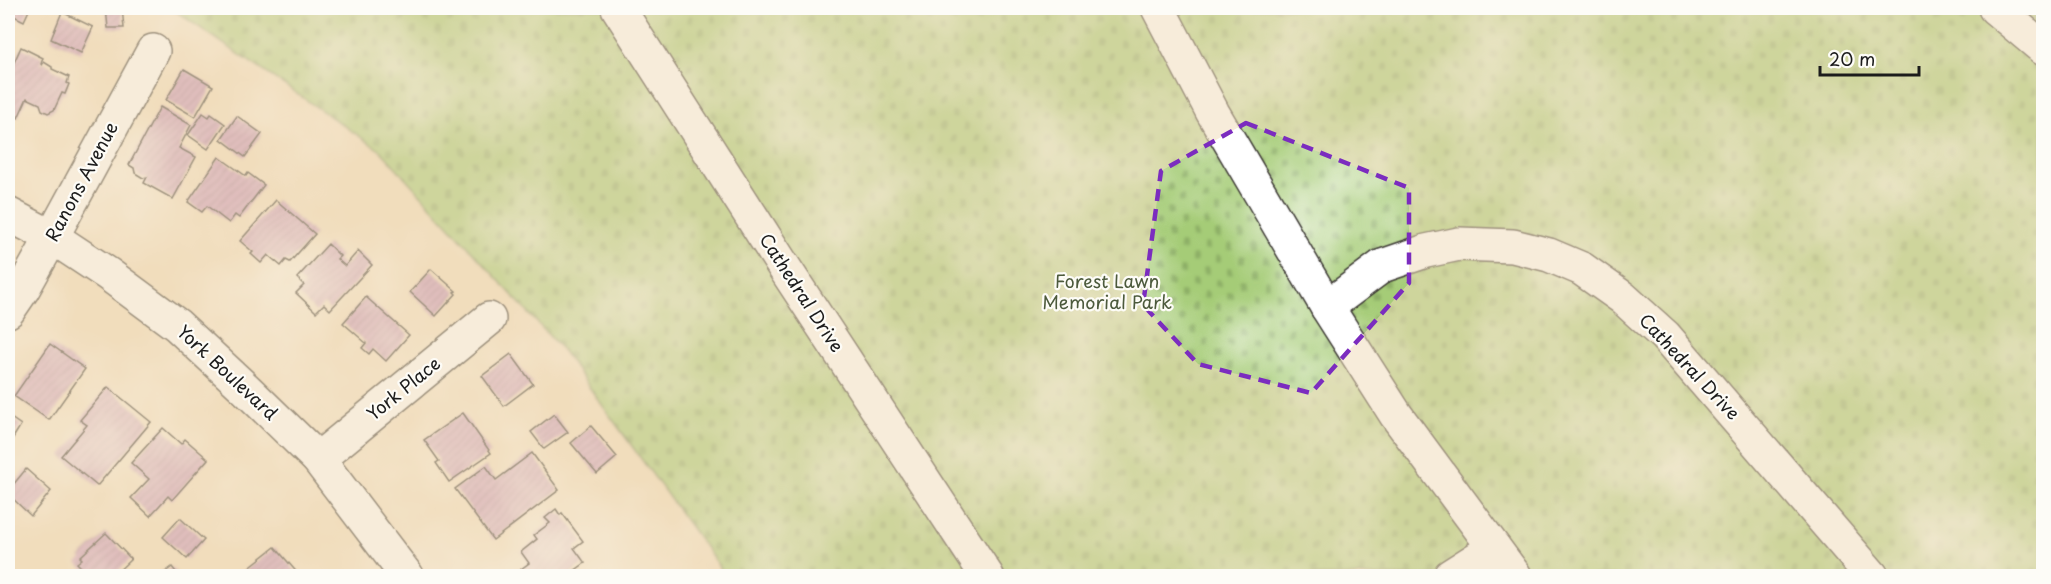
<svg xmlns="http://www.w3.org/2000/svg" width="2051" height="584" font-family="'Playpen Sans',sans-serif">
<defs>
<pattern id="cemetery-stones" width="16" height="16" patternUnits="userSpaceOnUse" patternTransform="scale(1.5)"><rect width="16" height="16" fill="#a5cc77"/><path d="M2 7V4a2 2 0 0 1 4 0v3zM10 15v-3a2 2 0 0 1 4 0v3z" fill="#8daf66"/></pattern>
<pattern id="building-hatch" width="6" height="6" patternUnits="userSpaceOnUse" patternTransform="scale(1.5)"><rect width="6" height="6" fill="#cb98bd"/><path d="M-1 1l2-2M0 6l6-6M5 7l2-2" fill="none" stroke="#a47b99"/></pattern>
</defs>
<rect width="100%" height="100%" fill="#fdfcf7"/>
<filter id="ink" filterUnits="userSpaceOnUse"><feTurbulence type="fractalNoise" baseFrequency=".0167" numOctaves="2"/><feDisplacementMap in="SourceGraphic" scale="12" xChannelSelector="R" yChannelSelector="G"/><feConvolveMatrix kernelMatrix="1 2 1 2 8 2 1 2 1" color-interpolation-filters="sRGB"/></filter>
<filter id="wash" filterUnits="userSpaceOnUse"><feTurbulence type="fractalNoise" baseFrequency=".008" numOctaves="4" result="noise"/><feDisplacementMap in="SourceGraphic" scale="24" xChannelSelector="R" yChannelSelector="G"/><feGaussianBlur stdDeviation="1.35" result="paint"/><feColorMatrix in="noise" values="0 0 0 0 0 0 0 0 0 0 0 0 0 0 0 0 0 1.4 0 .05"/><feComposite in="paint" operator="in"/></filter>
<g filter="url(#wash)">
<rect width="100%" height="100%" fill="#f1ddbc"/>
<!-- cemetery -->
<polygon fill="url(#cemetery-stones)" stroke="#60744a" stroke-width="1.5" points="171,8 2043,8 2043,576 726,576 563,351 381,151"/>
<g id="blocks">
<!-- building -->
<g fill="url(#building-hatch)">
<polygon points="8,8 30,8 24,21 8,13"/>
<polygon points="106,8 122,8 124,28 108,28"/>
<polygon points="62,12 93,27 81,53 51,39"/>
<polygon points="21,47 43,58 41,64 42,65 44,62 52,67 52,69 69,77 67,83 69,84 65,94 62,93 54,110 48,113 42,110 40,104 27,98 18,118 8,114 8,76"/>
<polygon points="184,69 213,86 195,117 166,100"/>
<polygon points="160,107 191,125 179,148 196,157 173,199 144,183 147,177 143,178 135,173 134,168 129,165"/>
<polygon points="203,113 209,117 211,114 225,124 208,149 188,135"/>
<polygon points="237,116 262,134 245,157 221,139"/>
<polygon points="219,157 246,176 248,173 264,185 239,218 235,215 229,223 207,206 202,212 188,202"/>
<polygon points="276,200 315,234 290,262 286,260 281,266 268,255 261,263 251,254 253,252 240,241"/>
<polygon points="328,244 340,256 337,259 345,266 358,251 372,265 330,310 324,304 316,312 296,293 304,285 297,278"/>
<polygon points="431,269 456,291 454,292 456,294 436,316 410,292"/>
<polygon points="366,297 409,335 386,361 373,349 369,354 362,348 366,343 343,323"/>
<polygon points="50,344 85,369 49,420 14,396"/>
<polygon points="511,354 533,384 504,406 482,376"/>
<polygon points="108,387 151,422 97,486 61,456 87,425 80,420"/>
<polygon points="463,413 491,453 449,482 436,463 439,461 424,440"/>
<polygon points="554,414 568,432 544,449 531,432"/>
<polygon points="8,416 21,425 8,446"/>
<polygon points="591,426 617,457 597,474 571,443"/>
<polygon points="163,428 181,444 185,439 208,459 172,500 168,496 150,516 131,498 149,479 131,463"/>
<polygon points="532,453 559,490 493,540 455,489 486,466 496,480"/>
<polygon points="26,469 51,491 31,516 8,494 8,491"/>
<polygon points="556,509 560,515 562,513 583,541 574,548 585,563 567,576 521,576 517,572 529,563 521,552 537,539 534,535 550,523 545,518"/>
<polygon points="180,518 204,540 187,559 163,537"/>
<polygon points="106,533 131,559 113,576 100,576 93,569 88,574 77,563 82,559 80,557"/>
<polygon points="275,547 300,576 238,576"/>
<polygon points="172,567 179,576 160,576"/>
</g>
</g>
</g>
<g filter="url(#ink)">
<use href="#blocks" fill-opacity="0" stroke="#3c3934" stroke-width="1.5"/>
<g fill="none" stroke-linecap="round" stroke-linejoin="round">
<defs>
<g id="minor">
<polyline points="618,8 780,261 987,576"/>
<polyline points="1158,8 1213,113 1327,307 1396,415 1515,576"/>
<polyline points="1995,8 2044,49"/>
<polyline points="8,214 52,237 108,274 177,325 247,390 318,459 407,576"/>
<polyline points="1327,307 1382,266 1426,251 1459,244 1513,246 1549,255 1582,269 1623,298 1665,336 1872,576"/>
<polyline points="8,311 23,289 52,237 153,51"/>
<polyline points="318,459 489,319"/>
<polyline points="1450,576 1494,548"/>
</g>
</defs>
<!-- minor casing -->
<use href="#minor" stroke="#3c3934" stroke-width="36"/>
<!-- minor -->
<use href="#minor" stroke="#fff" stroke-width="33"/>
</g>
</g>
<!-- marked area -->
<path d="M0 0H2051V584H0ZM 1246,123 L 1409,188 L 1409,283 L 1311,393 L 1198,364 L 1143,305 L 1161,171 Z" fill="#f1ddbc" fill-opacity=".55" fill-rule="evenodd"/>
<path fill="none" stroke="#7b2cbf" stroke-width="4.5" stroke-dasharray="12 8" stroke-linejoin="round" d="M 1246,123 L 1409,188 L 1409,283 L 1311,393 L 1198,364 L 1143,305 L 1161,171 Z"/>
<g text-anchor="middle" stroke-width="4.5" stroke-linejoin="round" paint-order="stroke">
<!-- street labels -->
<g font-size="18" fill="#1c1c1c" stroke="#fdfcf7">
<text transform="translate(82 182) rotate(-62)" y="6">Ranons Avenue</text>
<text transform="translate(801 293) rotate(57)" y="6">Cathedral Drive</text>
<text transform="translate(1689 367) rotate(47)" y="6">Cathedral Drive</text>
<text transform="translate(227 373) rotate(43)" y="6">York Boulevard</text>
<text transform="translate(404 389) rotate(-39)" y="6">York Place</text>
</g>
<!-- park labels -->
<g font-size="18" fill="#4c5a3c" stroke="#fdfcf7">
<text x="1107" y="288">Forest Lawn<tspan x="1107" dy="21">Memorial Park</tspan></text>
</g>
</g>
<!-- margin -->
<rect width="2051" height="584" fill="none" stroke="#fdfcf7" stroke-width="30"/>
<!-- scale -->
<path d="M1820 66v9h99v-9" fill="none" stroke="#1c1c1c" stroke-width="3"/>
<text x="1829" y="66" font-size="18" fill="#1c1c1c" stroke="#fdfcf7" stroke-width="4.5" paint-order="stroke">20 m</text>
</svg>
